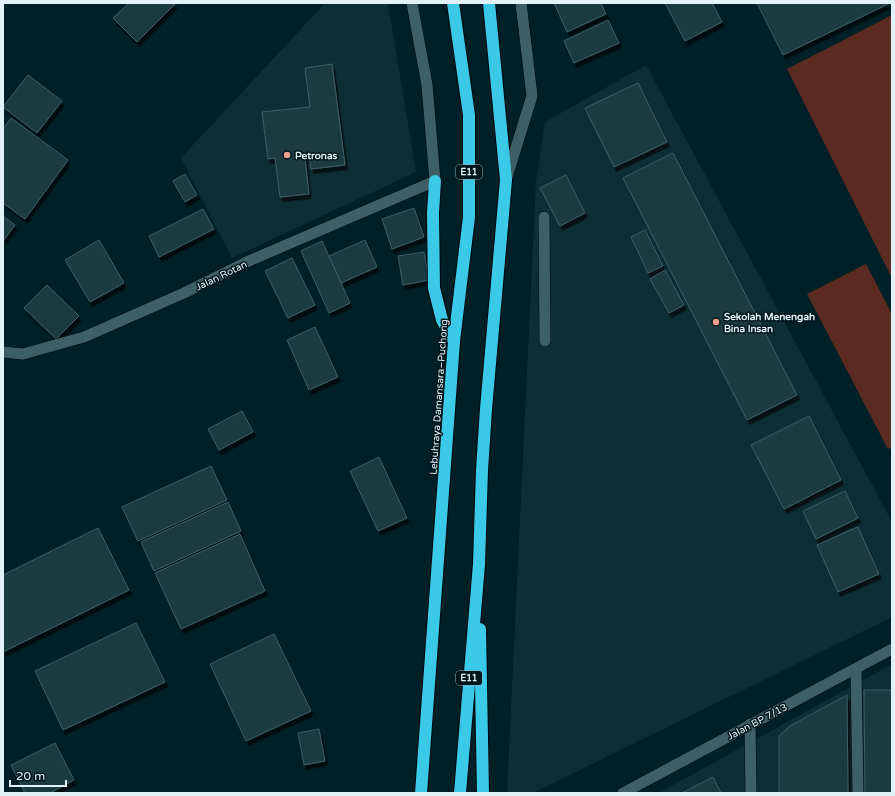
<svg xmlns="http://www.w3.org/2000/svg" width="895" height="796" font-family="'Varela Round',sans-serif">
<defs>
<filter id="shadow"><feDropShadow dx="2.5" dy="4.5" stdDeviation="0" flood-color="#0009"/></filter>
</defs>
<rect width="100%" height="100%" fill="#002027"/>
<!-- built -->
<g fill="#0e2e35">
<polygon points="325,3 388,3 416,172 232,258 181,158"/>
<polygon points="646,65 892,522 892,617 533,793 507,793 536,182 545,122"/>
<polygon points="892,664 892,793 659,793"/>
</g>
<!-- green -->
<g fill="#5b2a20">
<polygon points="892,15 892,278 787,69"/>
<polygon points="866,264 892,314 892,447 888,449 807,294"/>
</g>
<!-- building -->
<g fill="#1a3a41" stroke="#3f5f68" filter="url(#shadow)">
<polygon points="129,3 176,3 137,42 113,18"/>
<polygon points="554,3 601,3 606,14 567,32"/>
<polygon points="665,3 712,3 722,22 685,41"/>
<polygon points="757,3 890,3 783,55"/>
<polygon points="608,20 619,43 574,63 564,41"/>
<polygon points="332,64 345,165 311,169 309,157 305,158 309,194 280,197 275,158 268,159 262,112 310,107 305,68"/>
<polygon points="28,75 62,101 37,133 3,107"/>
<polygon points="638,83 667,142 614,167 585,108"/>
<polygon points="11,118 68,160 25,219 3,203 3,129"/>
<polygon points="673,153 797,395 747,420 623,178"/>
<polygon points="185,174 197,195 185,202 173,181"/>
<polygon points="566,175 585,213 560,226 540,188"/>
<polygon points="414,208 424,237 392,249 382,219"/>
<polygon points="203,209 214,229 159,257 149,236"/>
<polygon points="3,216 15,225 3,241"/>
<polygon points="645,230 663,266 648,273 631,237"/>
<polygon points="99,240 124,283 90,302 65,260"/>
<polygon points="365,240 377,267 341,283 329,256"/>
<polygon points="322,241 350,303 329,313 301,251"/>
<polygon points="424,252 429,280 403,285 398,256"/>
<polygon points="292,258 315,305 288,318 265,271"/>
<polygon points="665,270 684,305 669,313 650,279"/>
<polygon points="47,285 79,316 56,339 24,308"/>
<polygon points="315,327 338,377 309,390 287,340"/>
<polygon points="242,411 253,432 219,450 208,429"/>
<polygon points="809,416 841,480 784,509 751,445"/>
<polygon points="379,457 407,518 378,531 350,471"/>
<polygon points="211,466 227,500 138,541 122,507"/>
<polygon points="845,491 858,518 816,539 803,511"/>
<polygon points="228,502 241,531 154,571 141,542"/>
<polygon points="858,527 879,574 838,592 817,545"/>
<polygon points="98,528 129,590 3,652 3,575"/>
<polygon points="240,534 265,591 181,629 155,573"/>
<polygon points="136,623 165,682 63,730 35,671"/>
<polygon points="274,634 311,711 246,741 210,664"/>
<polygon points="864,690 892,690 892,793 865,793"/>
<polygon points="847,695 848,793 779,793 779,736 790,726"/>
<polygon points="319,729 325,761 304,765 298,733"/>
<polygon points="55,743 74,780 50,793 25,793 11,765"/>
<polygon points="713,777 721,793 682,793"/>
</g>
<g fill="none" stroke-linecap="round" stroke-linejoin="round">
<defs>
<g id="service">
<polyline points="412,3 427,85 435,181"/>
<polyline points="506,180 532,96 521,3"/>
<polyline points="544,217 545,341"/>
<polyline points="856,669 858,793"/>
</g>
<g id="minor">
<polyline points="3,352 23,354 84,337 184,293 251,260 435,181"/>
<polyline points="750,724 751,793"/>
<polyline points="623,793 892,649"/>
</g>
<g id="motorway">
<polyline points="435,181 433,213 434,288 442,320 454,341"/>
<polyline points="480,629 483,793"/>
<polyline points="421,793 454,341 469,217 469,115 453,3"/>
<polyline points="460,793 479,564 482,470 486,409 506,180 489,3"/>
</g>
</defs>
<!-- service casing -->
<use href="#service" stroke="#00090e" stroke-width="12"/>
<!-- minor casing -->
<use href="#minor" stroke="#00090e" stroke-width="12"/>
<!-- motorway casing -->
<use href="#motorway" stroke="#00090e" stroke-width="14"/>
<!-- service -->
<use href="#service" stroke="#3f5f67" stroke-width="11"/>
<!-- minor -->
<use href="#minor" stroke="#3f5f67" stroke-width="11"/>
<!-- motorway -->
<use href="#motorway" stroke="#3ac9e7" stroke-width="12"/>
</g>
<!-- markers -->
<g fill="#f49d8b" stroke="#01161b" stroke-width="1.5">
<circle cx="287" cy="155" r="4"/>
<circle cx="716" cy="322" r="4"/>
</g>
<g text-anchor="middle" stroke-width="3" stroke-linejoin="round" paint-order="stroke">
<!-- shield labels -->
<g fill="#01161b" stroke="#9eb1b6" stroke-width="1">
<rect x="456" y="165" width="26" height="14" rx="3"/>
<rect x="456" y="671" width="26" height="14" rx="3"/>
</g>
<g font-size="9" font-weight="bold" fill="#e1f3f8">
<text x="469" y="175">E11</text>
<text x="469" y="681">E11</text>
</g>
<!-- poi labels -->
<g font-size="10" font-weight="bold" fill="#e1f3f8" stroke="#01161b" text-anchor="start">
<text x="295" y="159">Petronas</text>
<text x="724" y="320">Sekolah Menengah<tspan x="724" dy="12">Bina Insan</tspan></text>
</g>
<!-- street labels -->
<g font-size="10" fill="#e1f3f8" stroke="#01161b">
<text transform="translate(221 275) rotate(-26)" y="4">Jalan Rotan</text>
<text transform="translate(438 397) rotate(-86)" y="4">Lebuhraya Damansara–Puchong</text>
<text transform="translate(757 721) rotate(-28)" y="4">Jalan BP 7/13</text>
</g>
</g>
<!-- border -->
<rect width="895" height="796" fill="none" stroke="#e1f3f8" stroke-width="8"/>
<!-- scale -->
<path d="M10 780v6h56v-6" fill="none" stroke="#e1f3f8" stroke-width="2"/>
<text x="16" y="780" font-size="12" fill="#e1f3f8" stroke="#01161b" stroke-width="3" paint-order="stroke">20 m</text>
</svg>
